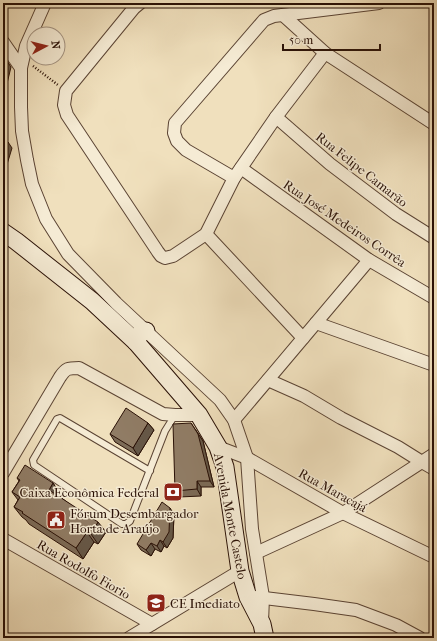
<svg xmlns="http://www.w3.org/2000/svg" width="437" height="641" font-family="'IM FELL French Canon',serif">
<rect width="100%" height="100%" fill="#f0e0bd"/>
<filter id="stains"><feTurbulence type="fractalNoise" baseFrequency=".005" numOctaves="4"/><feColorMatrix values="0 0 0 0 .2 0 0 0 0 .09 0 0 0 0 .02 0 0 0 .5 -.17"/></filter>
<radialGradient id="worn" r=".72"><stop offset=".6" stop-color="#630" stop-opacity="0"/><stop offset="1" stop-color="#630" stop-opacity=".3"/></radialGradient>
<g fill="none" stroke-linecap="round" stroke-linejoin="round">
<defs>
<polyline id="lane" points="150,471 60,418 57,419 33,460 34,465 122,524 126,524 130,521 165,431 175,415"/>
<g id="street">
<polyline points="45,3 26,46 21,68 21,107 22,131 27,160 32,184 46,219 68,254 116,303 220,400 234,420 247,458 252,529 263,597 262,623"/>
<polyline points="140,3 134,8 66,91 64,105 67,115 158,252 161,256 165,258 173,256 206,234 234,178 276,117 325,53"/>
<polyline points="283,15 325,53 434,124"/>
<polyline points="3,42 21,68"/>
<polyline points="276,117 330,164 396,214 434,238"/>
<polyline points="241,168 369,260 434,298"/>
<polyline points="234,178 186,150 177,141 174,133 175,123 264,20 274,16 379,3"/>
<polyline points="206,234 303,338"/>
<polyline points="316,323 434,365"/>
<polyline points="268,380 304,396 341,418 398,447 422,462 434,469"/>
<polyline points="234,420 369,260"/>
<polyline points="218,447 247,458 343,513 434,557"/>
<path d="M 3,473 L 60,377 C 66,368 68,368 79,368 L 163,414 L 175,415 L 199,415"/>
<polyline points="3,539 152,624"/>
<polyline points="256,553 343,513 434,454"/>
<polyline points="256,597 314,604 356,610 396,625 420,638"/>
<polyline points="129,638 240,571"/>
</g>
<g id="secondary">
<polyline points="3,232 16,241 92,301 136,342 199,415 218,447 225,467 240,571 248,597 262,624 265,638"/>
<polyline points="136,342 140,334 146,331"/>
</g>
</defs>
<!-- lane casing -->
<use href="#lane" stroke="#5b4434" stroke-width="8"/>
<!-- street casing -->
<use href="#street" stroke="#5b4434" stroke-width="14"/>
<!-- secondary casing -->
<use href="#secondary" stroke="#291006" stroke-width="19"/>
<!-- path -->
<polyline stroke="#291006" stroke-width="2.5" stroke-dasharray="1 2" stroke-linecap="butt" points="33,66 58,85"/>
<!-- lane -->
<use href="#lane" stroke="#f5ebd4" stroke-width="6"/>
<!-- street -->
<use href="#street" stroke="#f5ebd4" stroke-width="12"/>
<!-- secondary -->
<use href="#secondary" stroke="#f5ebd4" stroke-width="17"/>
</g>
<!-- wall -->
<g fill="#7c6b57" stroke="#291006">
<polygon points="148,423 154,430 138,456 115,442 110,434"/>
<polygon points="195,429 203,441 214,487 201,487 201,496 179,497 175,491"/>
<polygon points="17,478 53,483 60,494 59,496 106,532 98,544 94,542 83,559 29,524 26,520 22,517 14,507 18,500 12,492 19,481"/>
<polygon points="174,514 173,538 167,548 164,546 161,552 155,549 151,556 141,550 137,544"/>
</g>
<!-- shaded-wall -->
<g fill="#655747" stroke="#291006">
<polygon points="3,55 11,67 3,100"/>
<polygon points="8,142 12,148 5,171 3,169 3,158"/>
<polygon points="148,423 154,430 138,456 133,448"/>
<polygon points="191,423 203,441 214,487 210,481"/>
<polygon points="197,481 201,487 201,496 197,489"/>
<polygon points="53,483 60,494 56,500 49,490"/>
<polygon points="170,508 174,514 173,538 167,548 163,542"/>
<polygon points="98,522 106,532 98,544 91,534"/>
<polygon points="87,532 94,542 83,559 76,548"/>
<polygon points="160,540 164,546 161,552 157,546"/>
<polygon points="151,543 155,549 151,556 146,550"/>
</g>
<!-- building -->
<g fill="#907c65" stroke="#291006">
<polygon points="3,55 8,63 3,84"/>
<polygon points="3,140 8,142 3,158"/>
<polygon points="126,408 148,423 133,448 110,434"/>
<polygon points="191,423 198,434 210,481 197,481 197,489 175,491 173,424"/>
<polygon points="25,465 53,483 49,490 98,522 91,534 87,532 76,548 22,513 23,512 14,507 20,497 12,492 20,480 17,478"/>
<polygon points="162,502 170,508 169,532 163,542 160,540 157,546 151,543 146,550 137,544"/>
</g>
<!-- icons -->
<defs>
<symbol id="bank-square" viewBox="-11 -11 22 22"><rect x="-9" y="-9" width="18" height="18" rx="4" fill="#8f2418" stroke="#f5ebd4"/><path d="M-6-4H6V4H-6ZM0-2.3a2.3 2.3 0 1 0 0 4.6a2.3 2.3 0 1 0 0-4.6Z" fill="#fff"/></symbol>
<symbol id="civic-square" viewBox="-11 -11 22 22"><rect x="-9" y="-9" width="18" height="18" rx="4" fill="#8f2418" stroke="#f5ebd4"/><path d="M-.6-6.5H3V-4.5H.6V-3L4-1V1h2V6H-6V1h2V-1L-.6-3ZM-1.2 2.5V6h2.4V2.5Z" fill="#fff"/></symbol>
<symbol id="school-square" viewBox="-11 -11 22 22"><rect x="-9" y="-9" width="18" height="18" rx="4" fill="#8f2418" stroke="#f5ebd4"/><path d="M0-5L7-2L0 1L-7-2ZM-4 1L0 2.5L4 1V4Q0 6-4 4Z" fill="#fff"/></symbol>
</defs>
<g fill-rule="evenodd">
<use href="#bank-square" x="162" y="481" width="22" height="22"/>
<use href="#civic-square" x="45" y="509" width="22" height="22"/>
<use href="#school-square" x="145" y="592" width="22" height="22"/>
</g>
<g text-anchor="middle" stroke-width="3" stroke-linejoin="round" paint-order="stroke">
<!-- street labels -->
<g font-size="13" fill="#291006" stroke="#f5ebd4">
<text transform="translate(362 169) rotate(38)" y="5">Rua Felipe Camarão</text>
<text transform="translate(345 223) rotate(34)" y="5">Rua José Medeiros Corrêa</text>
<text transform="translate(333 490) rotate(29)" y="5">Rua Maracajá</text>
<text transform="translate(231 516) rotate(79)" y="5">Avenida Monte Castelo</text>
<text transform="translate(84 569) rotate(30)" y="5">Rua Rodolfo Fiorio</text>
</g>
<!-- poi labels -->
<g font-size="13" fill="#291006" stroke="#f5ebd4" text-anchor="start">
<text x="159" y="497" text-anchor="end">Caixa Econômica Federal</text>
<text x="70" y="518">Fórum Desembargador<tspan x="70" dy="15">Horta de Araújo</tspan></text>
<text x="170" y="608">CE Imediato</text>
</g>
</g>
<!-- margin -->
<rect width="437" height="641" fill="none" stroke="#f0e0bd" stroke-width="16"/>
<rect x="4" y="4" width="429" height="633" fill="none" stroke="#291006" stroke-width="2"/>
<rect x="8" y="8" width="421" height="625" fill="none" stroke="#291006"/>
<!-- north arrow -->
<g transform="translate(46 46) rotate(83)"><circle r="19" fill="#f5ebd4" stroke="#a39382"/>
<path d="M0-3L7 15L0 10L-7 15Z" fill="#8f2418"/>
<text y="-6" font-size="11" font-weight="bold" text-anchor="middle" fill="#291006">N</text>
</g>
<!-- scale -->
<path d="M283 44v6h97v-6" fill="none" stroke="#291006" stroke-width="2"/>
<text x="289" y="44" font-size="12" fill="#291006" stroke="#f5ebd4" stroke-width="3" paint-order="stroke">50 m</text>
<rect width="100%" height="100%" filter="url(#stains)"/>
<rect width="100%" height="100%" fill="url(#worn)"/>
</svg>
